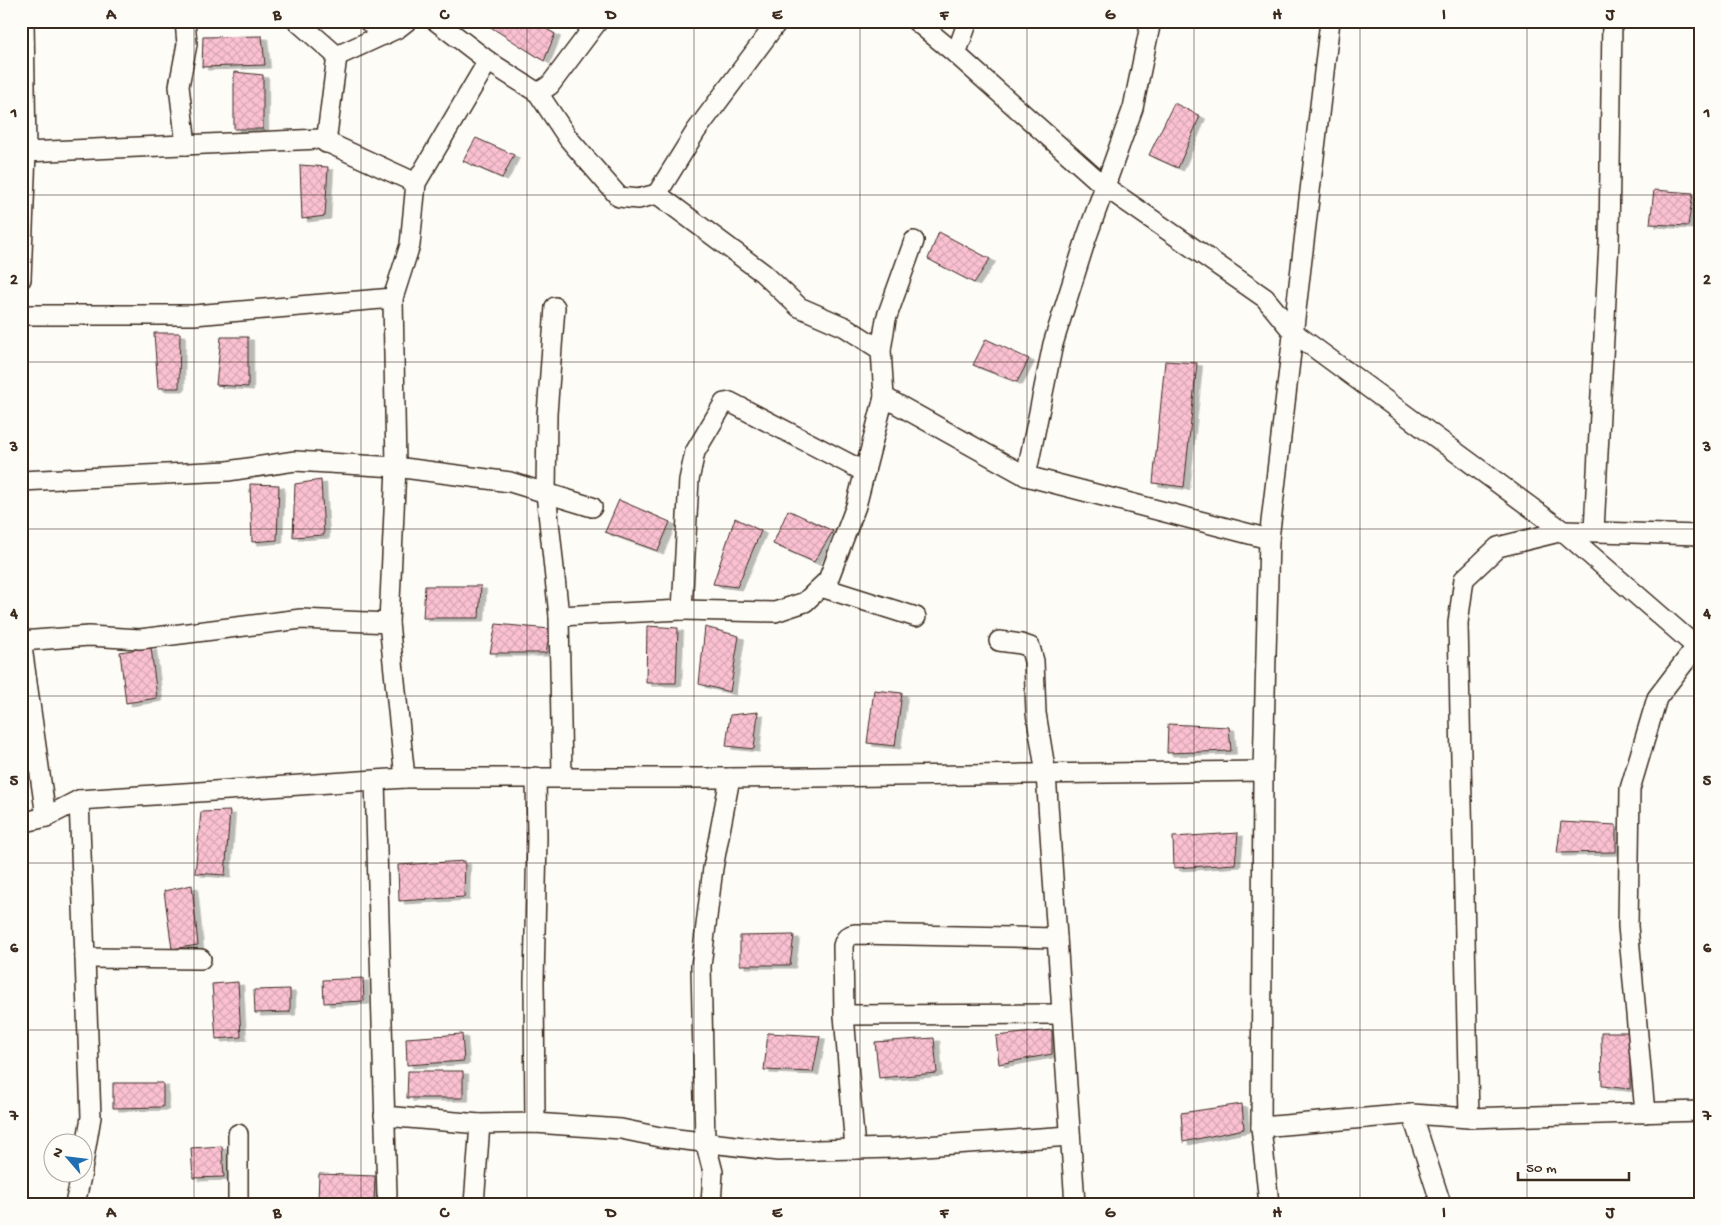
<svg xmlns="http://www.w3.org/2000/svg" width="1721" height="1225" font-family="'Gochi Hand',sans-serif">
<defs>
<pattern id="building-cross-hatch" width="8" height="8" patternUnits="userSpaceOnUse" patternTransform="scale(1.25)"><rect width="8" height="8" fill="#fbc1d3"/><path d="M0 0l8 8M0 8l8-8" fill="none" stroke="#d8a6b5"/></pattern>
<filter id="shadow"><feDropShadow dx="5.5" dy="3" stdDeviation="0" flood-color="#0004"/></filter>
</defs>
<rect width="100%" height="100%" fill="#fdfcf7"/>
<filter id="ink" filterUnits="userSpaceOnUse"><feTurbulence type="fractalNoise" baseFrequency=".02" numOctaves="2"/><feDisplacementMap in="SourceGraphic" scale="10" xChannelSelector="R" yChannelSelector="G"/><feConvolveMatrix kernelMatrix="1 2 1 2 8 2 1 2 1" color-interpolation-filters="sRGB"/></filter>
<g filter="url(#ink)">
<!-- building -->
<g fill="url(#building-cross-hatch)" stroke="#3b2a1e" filter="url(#shadow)">
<polygon points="492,21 533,21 555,34 544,61 489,26"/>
<polygon points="262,36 265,65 202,67 203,37"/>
<polygon points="234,72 263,75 263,129 234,129"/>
<polygon points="1174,103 1200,116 1178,168 1149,155"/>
<polygon points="476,138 514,155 502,178 463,161"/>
<polygon points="300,165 328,167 325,216 302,219"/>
<polygon points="1654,190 1693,193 1688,226 1650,224"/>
<polygon points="939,232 990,259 974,283 928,259"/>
<polygon points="154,333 180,333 179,388 158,388"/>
<polygon points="221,337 248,337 248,387 216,385"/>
<polygon points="986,339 1029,359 1017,382 973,365"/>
<polygon points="1165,361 1197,363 1184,487 1153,483"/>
<polygon points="321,480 324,535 293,537 295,484"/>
<polygon points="250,484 279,485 277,540 252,542"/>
<polygon points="619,500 670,522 658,551 605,532"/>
<polygon points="788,510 833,531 814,562 773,544"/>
<polygon points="735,518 761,531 737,587 713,584"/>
<polygon points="425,586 481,586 479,618 423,618"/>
<polygon points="496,624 550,629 546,653 490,653"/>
<polygon points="647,626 678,628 676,683 646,683"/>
<polygon points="705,627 739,636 730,692 699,684"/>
<polygon points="151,647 157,698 126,703 120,652"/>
<polygon points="874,690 902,693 895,746 867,743"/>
<polygon points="758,712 754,749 726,746 730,715"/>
<polygon points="1168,724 1229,727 1231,751 1167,753"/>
<polygon points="230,811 225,875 195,873 201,812"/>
<polygon points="1561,822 1616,825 1616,852 1557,853"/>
<polygon points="1238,833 1235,864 1174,868 1173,837"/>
<polygon points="465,861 464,897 399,901 398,865"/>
<polygon points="192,885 198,945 172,949 164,891"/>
<polygon points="794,935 790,965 740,965 740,936"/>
<polygon points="363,978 364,1001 324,1003 323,980"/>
<polygon points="238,982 241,1037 216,1039 212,984"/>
<polygon points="290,989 290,1012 255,1013 254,990"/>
<polygon points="1052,1030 1052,1054 999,1064 996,1036"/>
<polygon points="1601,1032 1630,1032 1630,1089 1602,1086"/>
<polygon points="768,1033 820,1036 813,1072 764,1070"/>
<polygon points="462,1034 464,1061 407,1065 406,1038"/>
<polygon points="934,1038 937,1073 879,1078 875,1042"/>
<polygon points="408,1071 463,1071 463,1098 407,1098"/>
<polygon points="113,1083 163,1083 163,1107 113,1108"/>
<polygon points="1242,1104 1244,1129 1183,1142 1181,1113"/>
<polygon points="222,1146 224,1177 193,1178 191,1148"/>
<polygon points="319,1174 375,1176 374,1203 318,1201"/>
<polygon points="741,1200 786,1204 741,1204"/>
</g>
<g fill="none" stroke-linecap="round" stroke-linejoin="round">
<defs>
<g id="minor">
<polyline points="185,21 187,44 179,86 186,145"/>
<polyline points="297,21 337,56"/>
<polyline points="368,21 384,35"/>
<polyline points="436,21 488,61 538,93 550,85 598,21"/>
<polyline points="778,21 696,131 657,194 763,273 799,307 845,327 881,350"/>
<polyline points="916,21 956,54 1104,186 1265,298 1293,332 1563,531 1700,650"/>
<polyline points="1151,21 1133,108 1086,239 1053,344 1026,476 1269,539"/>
<polyline points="956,54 968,21"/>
<polyline points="337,56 398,28 407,21"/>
<polyline points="538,93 568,138 619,197 638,199 657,194"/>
<polyline points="326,143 337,56"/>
<polyline points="26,152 320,139 416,183"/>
<polyline points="21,279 26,152 24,21"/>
<polyline points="555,307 547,414 546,493 559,616 562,777"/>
<polyline points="21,315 194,315 393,298"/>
<polyline points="884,397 1026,476"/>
<polyline points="21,481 228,471 295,461 396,467 510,482 592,507"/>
<polyline points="1594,530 1609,241 1612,21"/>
<polyline points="821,587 916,617"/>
<polyline points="682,610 775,612 805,602 828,580 856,506 884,397 881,350 886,319 914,241"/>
<polyline points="559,616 682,610 689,480 695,452 724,403 730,402 865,472"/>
<polyline points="21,640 46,817"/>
<polyline points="21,641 89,636 140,639 301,619 389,623"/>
<polyline points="999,641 1021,644 1030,647 1034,661 1036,713 1046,774 1075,1204"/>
<polyline points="405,778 389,623 396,467 393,298 410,245 416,183 488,61"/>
<polyline points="375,781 387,1195"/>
<polyline points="79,800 91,1117 82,1170"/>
<polyline points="21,823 46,817 79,800 405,778 730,778 1263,771"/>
<polyline points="85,958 201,959"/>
<polyline points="844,1015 1062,1014"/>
<polyline points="1645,1113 1628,926 1630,789 1657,698 1696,647"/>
<polyline points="1412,1114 1441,1204"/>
<polyline points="384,1116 480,1124 535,1123 621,1129 660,1137 778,1151 895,1148 1070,1136"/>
<polyline points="1469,1118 1458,623 1464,579 1498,547 1563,531 1700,535"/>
<polyline points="535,1123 534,982 537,837 536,777"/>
<polyline points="1261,1127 1412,1114 1469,1118 1700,1111"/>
<polyline points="238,1134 238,1204"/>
<path d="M 855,1149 L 844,1015 L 843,946 C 845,938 848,935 856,934 L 1057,938"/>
<polyline points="75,1204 82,1172"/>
<polyline points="474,1204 480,1124"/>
<polyline points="711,1204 713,1172 705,1141 701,966 713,868 730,778"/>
<polyline points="1269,1204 1261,1127 1263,771 1269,539 1330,21"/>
</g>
</defs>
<!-- minor casing -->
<use href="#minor" stroke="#3b2a1e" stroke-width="22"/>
<!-- minor -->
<use href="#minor" stroke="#fdfcf7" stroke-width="19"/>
</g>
</g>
<!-- grid -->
<path fill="none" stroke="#3b2a1e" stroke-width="1" stroke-opacity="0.55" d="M 194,21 L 194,1204M 361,21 L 361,1204M 527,21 L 527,1204M 694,21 L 694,1204M 860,21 L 860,1204M 1027,21 L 1027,1204M 1194,21 L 1194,1204M 1360,21 L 1360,1204M 1527,21 L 1527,1204M 21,195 L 1700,195M 21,362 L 1700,362M 21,529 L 1700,529M 21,696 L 1700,696M 21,863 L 1700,863M 21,1030 L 1700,1030"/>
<!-- margin -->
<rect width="1721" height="1225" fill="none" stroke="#fdfcf7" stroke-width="55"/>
<!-- north arrow -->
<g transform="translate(68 1158) rotate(298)"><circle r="24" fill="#fdfcf7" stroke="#afa8a0"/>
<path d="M0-4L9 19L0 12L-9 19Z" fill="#1f6fb2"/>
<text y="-8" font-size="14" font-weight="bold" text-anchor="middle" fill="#3b2a1e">N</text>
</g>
<!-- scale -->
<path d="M1518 1172v8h111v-8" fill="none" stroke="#3b2a1e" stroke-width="2.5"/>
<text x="1526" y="1172" font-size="15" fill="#3b2a1e" stroke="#fdfcf7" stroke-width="4" paint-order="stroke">50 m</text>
<rect x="28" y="28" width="1666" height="1170" fill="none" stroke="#3b2a1e" stroke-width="2"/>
<g font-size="16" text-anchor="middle" font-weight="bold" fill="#3b2a1e">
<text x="111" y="19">A</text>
<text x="277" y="19">B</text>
<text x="444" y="19">C</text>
<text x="611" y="19">D</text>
<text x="777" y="19">E</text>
<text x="944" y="19">F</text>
<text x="1110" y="19">G</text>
<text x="1277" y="19">H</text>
<text x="1444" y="19">I</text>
<text x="1610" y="19">J</text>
<text x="14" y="117">1</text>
<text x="1707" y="117">1</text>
<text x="14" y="284">2</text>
<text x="1707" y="284">2</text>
<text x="14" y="451">3</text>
<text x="1707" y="451">3</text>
<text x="14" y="618">4</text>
<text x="1707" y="618">4</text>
<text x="14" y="785">5</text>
<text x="1707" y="785">5</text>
<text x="14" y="952">6</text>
<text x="1707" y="952">6</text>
<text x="14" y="1120">7</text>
<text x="1707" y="1120">7</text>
<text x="111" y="1217">A</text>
<text x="277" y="1217">B</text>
<text x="444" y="1217">C</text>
<text x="611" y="1217">D</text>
<text x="777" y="1217">E</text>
<text x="944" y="1217">F</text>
<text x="1110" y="1217">G</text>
<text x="1277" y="1217">H</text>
<text x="1444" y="1217">I</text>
<text x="1610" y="1217">J</text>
</g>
</svg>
